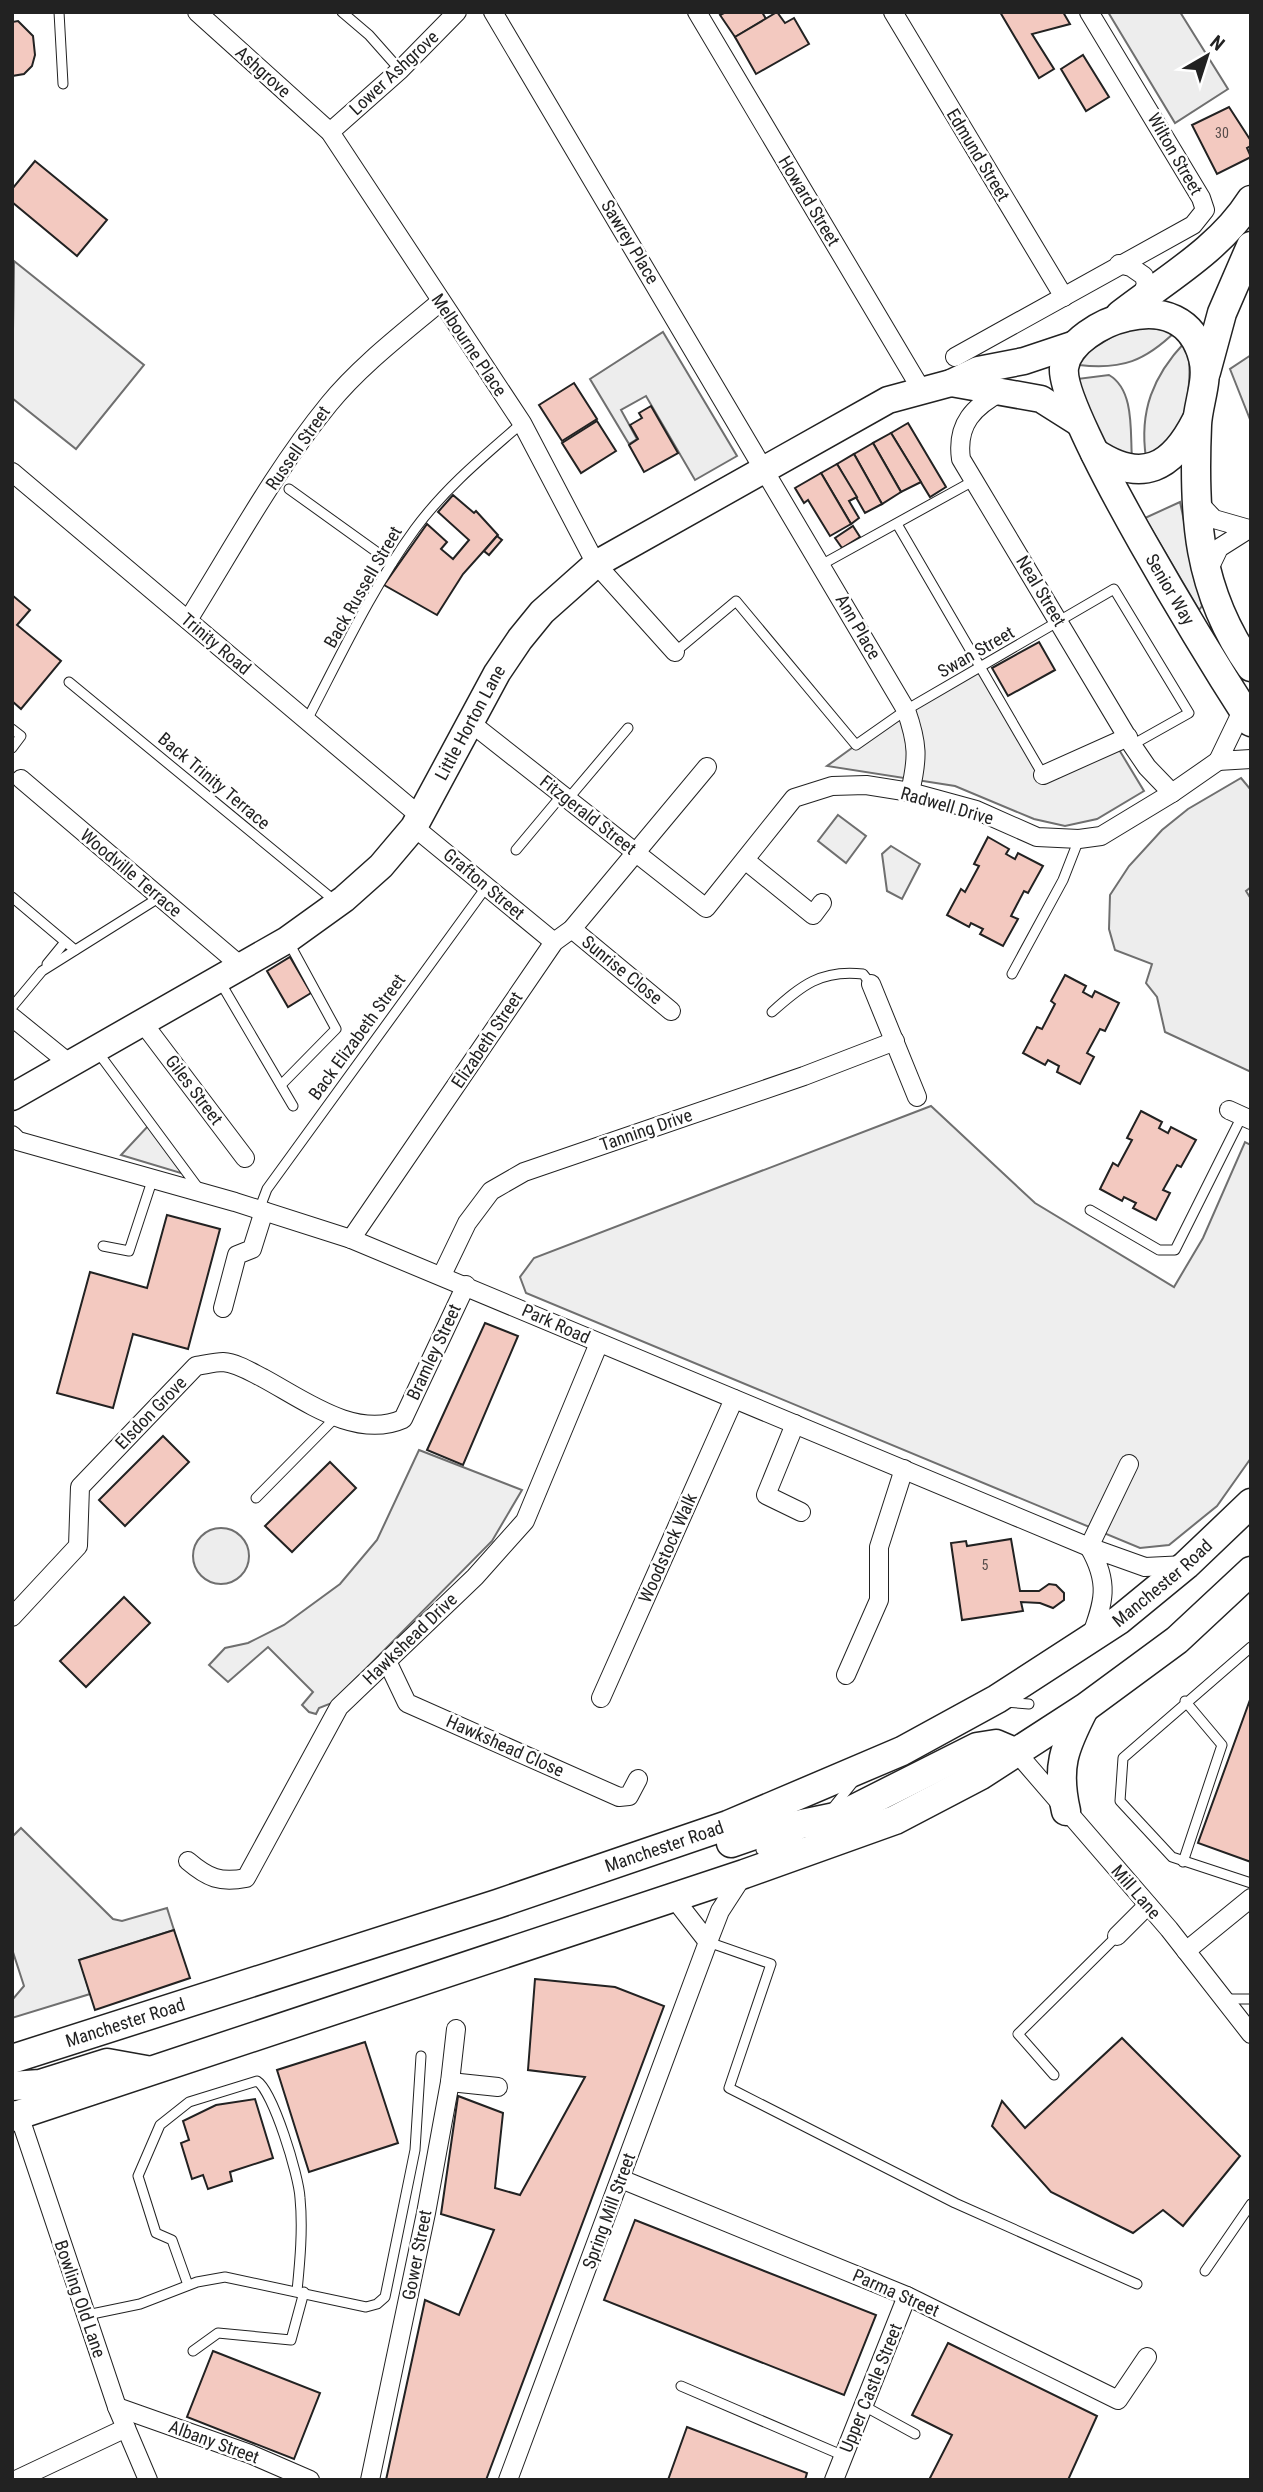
<svg xmlns="http://www.w3.org/2000/svg" width="1263" height="2492" font-family="'Roboto Condensed',sans-serif">
<rect width="100%" height="100%" fill="#fff"/>
<!-- green -->
<g fill="#eee" stroke="#6f6f6f" stroke-width="2">
<polygon points="14,261 144,365 76,449 12,398"/>
<path d="M 1131,325 L 1176,331 C 1145,361 1122,370 1079,365 L 1089,351 Z"/>
<path d="M 1185,342 C 1194,367 1189,422 1169,443 C 1164,449 1153,454 1146,458 C 1139,411 1153,376 1185,342 Z"/>
<path d="M 1109,375 C 1135,390 1130,433 1132,459 L 1104,444 L 1077,379 Z"/>
<polygon points="1180,502 1202,606 1199,610 1145,518"/>
<polygon points="981,668 1043,774 1115,743 1144,791 1097,819 1065,826 1034,819 955,786 827,766 856,745"/>
<polygon points="838,815 866,836 846,863 818,841"/>
<polygon points="891,846 920,864 902,899 887,891 882,854"/>
<polygon points="931,1106 1035,1203 1174,1287 1203,1238 1245,1142 1251,1145 1251,1458 1217,1506 1169,1545 1140,1548 526,1293 520,1277 534,1258"/>
<polygon points="148,1126 184,1174 121,1155"/>
<polygon points="419,1450 522,1490 492,1541 332,1703 319,1708 316,1714 309,1712 302,1705 313,1692 268,1647 228,1682 209,1665 225,1648 248,1643 284,1625 340,1584 377,1540"/>
</g>
<!-- parking -->
<g fill="#ededed" stroke="#6f6f6f" stroke-width="2">
<polygon points="1108,12 1180,12 1228,89 1175,123"/>
<polygon points="663,332 737,456 695,480 646,396 621,410 637,439 629,444 590,379"/>
<polygon points="1251,355 1251,422 1230,369"/>
<polygon points="1241,778 1251,790 1251,887 1246,891 1251,899 1251,1072 1165,1032 1157,997 1146,983 1152,964 1115,950 1109,929 1110,895 1129,866 1162,830 1188,809"/>
<circle cx="221" cy="1556" r="28"/>
<polygon points="21,1828 113,1919 122,1921 167,1908 174,1930 80,1960 90,1994 12,2018 12,2000 24,1986 12,1949 12,1837"/>
</g>
<!-- building -->
<g fill="#f3c9c0" stroke="#222" stroke-width="2">
<polygon points="726,12 762,12 766,19 735,37 720,15"/>
<polygon points="777,12 785,23 794,18 809,44 756,74 735,37"/>
<polygon points="1000,12 1063,12 1070,24 1032,34 1054,69 1039,78"/>
<polygon points="18,21 33,36 35,55 32,66 24,74 12,76 12,22"/>
<polygon points="1083,55 1109,97 1086,111 1061,69"/>
<polygon points="1229,107 1251,141 1251,146 1247,148 1251,157 1217,174 1192,125"/>
<polygon points="35,161 107,220 77,256 12,202 12,189"/>
<polygon points="574,383 597,419 562,441 539,405"/>
<polygon points="651,406 678,453 644,472 629,445 638,439 630,425 642,418 639,413"/>
<polygon points="597,421 616,451 581,473 562,443"/>
<polygon points="908,423 946,487 930,497 891,433"/>
<polygon points="891,433 921,482 901,492 873,443"/>
<polygon points="873,443 901,492 882,504 854,454"/>
<polygon points="854,454 882,504 865,513 837,464"/>
<polygon points="837,464 857,497 849,501 859,518 851,524 821,473"/>
<polygon points="821,473 851,524 830,536 808,500 804,503 795,488"/>
<polygon points="453,495 474,513 476,511 498,535 463,574 437,615 384,585 427,524 447,542 441,549 453,559 469,540 438,512"/>
<polygon points="853,526 860,537 842,548 835,538"/>
<polygon points="497,536 502,540 489,555 484,551"/>
<polygon points="12,595 30,610 17,625 61,661 21,709 12,701"/>
<polygon points="1039,642 1055,670 1008,696 992,668"/>
<polygon points="988,837 1009,849 1006,854 1015,859 1018,853 1043,866 1028,893 1024,891 1011,916 1018,919 1003,946 980,934 983,929 971,923 969,927 947,915 961,889 965,892 979,866 974,864"/>
<polygon points="290,957 311,993 288,1007 267,971"/>
<polygon points="1065,975 1086,986 1083,992 1092,997 1095,991 1119,1003 1105,1031 1100,1029 1087,1053 1094,1057 1080,1084 1057,1072 1059,1066 1048,1060 1045,1065 1023,1053 1037,1027 1042,1029 1055,1004 1051,1001"/>
<polygon points="1141,1111 1162,1122 1159,1128 1168,1133 1171,1127 1196,1140 1181,1167 1177,1165 1163,1190 1170,1193 1156,1220 1133,1208 1136,1203 1124,1197 1122,1201 1100,1189 1113,1163 1118,1166 1132,1140 1127,1138"/>
<polygon points="167,1215 220,1229 188,1349 133,1334 113,1408 57,1393 90,1272 147,1288"/>
<polygon points="485,1323 518,1336 463,1465 427,1450"/>
<polygon points="163,1436 189,1462 125,1526 99,1500"/>
<polygon points="330,1462 356,1488 292,1552 265,1526"/>
<polygon points="1011,1539 1020,1591 1039,1591 1049,1584 1056,1585 1064,1593 1064,1600 1053,1608 1040,1603 1021,1602 1023,1611 962,1620 951,1543 966,1541 967,1546"/>
<polygon points="124,1597 150,1623 86,1687 60,1661"/>
<polygon points="1251,1697 1251,1862 1198,1843"/>
<polygon points="174,1930 190,1978 95,2010 79,1960"/>
<polygon points="535,1979 615,1987 664,2006 486,2480 386,2480 425,2300 459,2315 494,2230 441,2214 458,2096 503,2113 495,2188 520,2195 585,2077 528,2070"/>
<polygon points="1122,2038 1240,2156 1183,2226 1163,2210 1133,2233 1051,2192 992,2126 1002,2101 1025,2128"/>
<polygon points="365,2042 398,2143 309,2172 277,2070"/>
<polygon points="255,2099 273,2158 230,2172 232,2181 208,2189 203,2175 192,2179 181,2143 189,2140 183,2121 216,2105"/>
<polygon points="635,2220 876,2315 844,2395 604,2300"/>
<polygon points="948,2343 1097,2416 1068,2480 929,2480 952,2435 912,2415"/>
<polygon points="213,2351 320,2393 294,2459 187,2417"/>
<polygon points="687,2427 807,2473 805,2480 668,2480"/>
</g>
<g fill="none" stroke-linecap="round" stroke-linejoin="round">
<defs>
<g id="lane">
<polyline points="59,12 63,84"/>
<polyline points="342,12 369,35 400,70"/>
<polyline points="289,489 392,563"/>
<polyline points="897,524 1043,775"/>
<polyline points="821,565 975,480"/>
<polyline points="675,652 736,601 856,745 906,710 1114,589 1189,713 1132,745"/>
<polyline points="69,682 335,901"/>
<path d="M 307,720 C 341,655 372,588 415,529 C 445,488 484,456 522,423"/>
<polyline points="12,729 21,736 12,748"/>
<polyline points="568,799 628,728"/>
<polyline points="516,850 562,795"/>
<polyline points="12,897 75,950"/>
<polyline points="47,964 65,942"/>
<polyline points="1012,974 1063,880 1079,839"/>
<polyline points="219,980 293,1106"/>
<polyline points="12,1007 42,971 160,897"/>
<path d="M 772,1012 C 801,986 821,969 863,974 L 871,984"/>
<polyline points="97,1051 199,1189"/>
<polyline points="281,1085 336,1029 288,941"/>
<polyline points="259,1210 267,1189 487,886"/>
<polyline points="1090,1210 1159,1250 1175,1250 1242,1116"/>
<polyline points="103,1246 129,1251 153,1178"/>
<polyline points="256,1498 336,1417"/>
<polyline points="1251,1647 1123,1758 1120,1801 1172,1857 1251,1883"/>
<polyline points="1005,1702 1029,1704"/>
<polyline points="831,1810 855,1780"/>
<polyline points="761,1850 799,1836"/>
<polyline points="1183,1862 1222,1745 1185,1701"/>
<polyline points="708,1942 771,1964 729,2088 955,2203 1137,2284"/>
<polyline points="1225,1999 1251,1999"/>
<polyline points="1054,2075 1018,2034 1117,1936"/>
<polyline points="1205,2271 1251,2204"/>
<path d="M 188,2285 L 172,2240 L 156,2233 L 138,2176 L 160,2125 L 189,2102 L 257,2081 C 273,2091 299,2176 300,2198 C 303,2228 300,2261 297,2291"/>
<polyline points="87,2315 140,2304 197,2282 225,2277 366,2307 377,2304 385,2297 415,2150 421,2056"/>
<polyline points="193,2351 218,2333 291,2340 304,2292"/>
<polyline points="681,2386 844,2456"/>
<polyline points="864,2406 915,2434"/>
</g>
<g id="street">
<polyline points="197,12 330,132 522,423 596,564 675,652"/>
<path d="M 493,12 L 906,710 C 918,744 918,758 910,792"/>
<polyline points="697,12 921,389"/>
<polyline points="893,12 1064,297"/>
<polyline points="330,132 400,70 457,12"/>
<polyline points="1119,264 1131,267 1144,276 1146,284 1141,298"/>
<polyline points="955,357 1193,225 1205,210 1201,198 1089,12"/>
<path d="M 1003,391 C 974,406 956,424 961,459 L 1132,745 L 1147,767 L 1172,793"/>
<polyline points="12,472 420,816"/>
<polyline points="1195,499 1214,519 1249,529 1219,548 1207,573"/>
<path d="M 188,620 C 233,548 275,470 329,404 C 360,366 402,334 440,302"/>
<polyline points="1243,709 1218,761 1251,759"/>
<polyline points="471,723 706,908 794,798 832,786 866,785 910,792 976,810 1037,837 1079,839 1101,836 1172,793 1218,761"/>
<polyline points="1043,775 1128,737"/>
<polyline points="21,779 241,966"/>
<polyline points="414,827 554,942"/>
<polyline points="745,860 813,915 822,903"/>
<polyline points="572,929 671,1011"/>
<polyline points="871,984 917,1097"/>
<polyline points="12,1017 70,1064"/>
<polyline points="143,1023 245,1158"/>
<polyline points="1229,1110 1251,1120"/>
<polyline points="12,1135 18,1141 235,1202 351,1239 1089,1547 1129,1464"/>
<polyline points="351,1239 554,942 572,929 707,767"/>
<polyline points="442,1275 467,1223 491,1191 524,1172 804,1076 895,1041"/>
<polyline points="223,1308 237,1255 252,1249 264,1211"/>
<polyline points="795,1424 766,1495 801,1512"/>
<path d="M 12,1617 L 78,1546 L 80,1487 L 196,1366 C 204,1365 214,1362 223,1362 C 237,1363 251,1372 263,1378 C 304,1400 356,1440 403,1419 L 466,1285"/>
<path d="M 1090,1639 C 1104,1602 1110,1583 1089,1547 L 1145,1567 L 1186,1565"/>
<polyline points="387,1661 407,1703 619,1797 629,1796 638,1779"/>
<polyline points="846,1675 879,1600 879,1547 904,1469"/>
<polyline points="601,1698 734,1399"/>
<polyline points="1017,1753 1169,1929 1251,2034"/>
<path d="M 188,1861 C 208,1878 220,1883 246,1878 L 339,1707 L 475,1577 L 525,1521 L 599,1343"/>
<polyline points="673,1897 708,1942 720,1911 744,1874"/>
<polyline points="1117,1936 1148,1905"/>
<polyline points="1186,1951 1251,1898"/>
<polyline points="450,2082 498,2087"/>
<polyline points="12,2110 19,2115 117,2407 148,2480"/>
<polyline points="621,2179 907,2296 1118,2400 1147,2357"/>
<polyline points="117,2407 250,2454 310,2480"/>
<polyline points="16,2480 126,2428"/>
<polyline points="370,2480 426,2213 450,2082 456,2029"/>
<polyline points="508,2480 708,1942"/>
<polyline points="834,2480 907,2296"/>
</g>
<g id="secondary">
<polyline points="951,383 1041,399 1079,423"/>
<path id="s1" d="M 12,1097 L 287,940 L 344,899 L 381,866 L 414,827 L 497,673 L 520,639 L 542,612 L 596,564 L 888,400 L 951,383 L 978,370 L 1024,361 L 1078,343"/>
</g>
<g id="primary">
<path d="M 1120,315 C 1165,280 1220,249 1251,200"/>
<polyline points="1206,372 1222,313 1251,246"/>
<path d="M 1095,453 C 1142,484 1172,468 1196,421"/>
<path id="s2" d="M 1251,667 C 1197,590 1193,516 1197,425 C 1198,403 1209,380 1203,358 C 1193,319 1162,308 1126,317 C 1103,322 1067,342 1064,368 C 1059,415 1217,669 1251,722"/>
<path d="M 1066,1811 C 1056,1767 1064,1748 1084,1709"/>
<polyline points="731,1843 763,1832 840,1816 977,1747 996,1744 1017,1753"/>
<path id="s3" d="M 12,2059 L 497,1904 L 728,1825 L 902,1751 L 997,1699 L 1119,1620 L 1186,1565 L 1251,1503"/>
<polyline points="12,2086 40,2084 107,2063 146,2070"/>
<polyline points="12,2117 744,1874 895,1820 981,1775 1086,1707 1177,1640 1251,1571"/>
</g>
</defs>
<!-- lane casing -->
<use href="#lane" stroke="#222" stroke-width="11"/>
<!-- street casing -->
<use href="#street" stroke="#222" stroke-width="20"/>
<!-- secondary casing -->
<use href="#secondary" stroke="#222" stroke-width="29"/>
<!-- primary casing -->
<use href="#primary" stroke="#222" stroke-width="31"/>
<!-- lane -->
<use href="#lane" stroke="#fff" stroke-width="9"/>
<!-- street -->
<use href="#street" stroke="#fff" stroke-width="18"/>
<!-- secondary -->
<use href="#secondary" stroke="#fff" stroke-width="26"/>
<!-- primary -->
<use href="#primary" stroke="#fff" stroke-width="28"/>
</g>
<g text-anchor="middle" stroke-width="5" stroke-linejoin="round" paint-order="stroke">
<!-- number labels -->
<g font-size="14" fill="#564c4a">
<text x="1222" y="138">30</text>
<text x="985" y="1570">5</text>
</g>
<!-- street labels -->
<g font-size="18" fill="#222" stroke="#fff">
<text transform="translate(263 72) rotate(42)" y="6">Ashgrove</text>
<text transform="translate(394 73) rotate(-43)" y="6">Lower Ashgrove</text>
<text transform="translate(1175 154) rotate(60)" y="6">Wilton Street</text>
<text transform="translate(978 155) rotate(59)" y="6">Edmund Street</text>
<text transform="translate(809 201) rotate(59)" y="6">Howard Street</text>
<text transform="translate(630 242) rotate(59)" y="6">Sawrey Place</text>
<text transform="translate(469 345) rotate(56)" y="6">Melbourne Place</text>
<text transform="translate(298 448) rotate(-55)" y="6">Russell Street</text>
<text transform="translate(363 587) rotate(-60)" y="6">Back Russell Street</text>
<text dy="6" stroke="none"><textPath href="#s2" startOffset="751">Senior Way</textPath></text>
<text transform="translate(1041 591) rotate(59)" y="6">Neal Street</text>
<text transform="translate(858 627) rotate(60)" y="6">Ann Place</text>
<text transform="translate(216 644) rotate(40)" y="6">Trinity Road</text>
<text transform="translate(976 652) rotate(-30)" y="6">Swan Street</text>
<text dy="6" stroke="none"><textPath href="#s1" startOffset="606">Little Horton Lane</textPath></text>
<text transform="translate(214 781) rotate(40)" y="6">Back Trinity Terrace</text>
<text transform="translate(947 806) rotate(16)" y="6">Radwell Drive</text>
<text transform="translate(588 815) rotate(38)" y="6">Fitzgerald Street</text>
<text transform="translate(131 873) rotate(40)" y="6">Woodville Terrace</text>
<text transform="translate(484 884) rotate(40)" y="6">Grafton Street</text>
<text transform="translate(622 970) rotate(39)" y="6">Sunrise Close</text>
<text transform="translate(357 1037) rotate(-54)" y="6">Back Elizabeth Street</text>
<text transform="translate(487 1040) rotate(-56)" y="6">Elizabeth Street</text>
<text transform="translate(194 1090) rotate(53)" y="6">Giles Street</text>
<text transform="translate(646 1130) rotate(-19)" y="6">Tanning Drive</text>
<text transform="translate(556 1324) rotate(24)" y="6">Park Road</text>
<text transform="translate(434 1352) rotate(-65)" y="6">Bramley Street</text>
<text transform="translate(151 1413) rotate(-46)" y="6">Elsdon Grove</text>
<text transform="translate(668 1548) rotate(-66)" y="6">Woodstock Walk</text>
<text dy="6" stroke="none"><textPath href="#s3" startOffset="1253">Manchester Road</textPath></text>
<text transform="translate(410 1639) rotate(-44)" y="6">Hawkshead Drive</text>
<text transform="translate(505 1746) rotate(24)" y="6">Hawkshead Close</text>
<text dy="6" stroke="none"><textPath href="#s3" startOffset="686">Manchester Road</textPath></text>
<text transform="translate(1136 1892) rotate(49)" y="6">Mill Lane</text>
<text dy="6" stroke="none"><textPath href="#s3" startOffset="119">Manchester Road</textPath></text>
<text transform="translate(609 2211) rotate(-70)" y="6">Spring Mill Street</text>
<text transform="translate(417 2255) rotate(-79)" y="6">Gower Street</text>
<text transform="translate(896 2293) rotate(24)" y="6">Parma Street</text>
<text transform="translate(80 2299) rotate(71)" y="6">Bowling Old Lane</text>
<text transform="translate(871 2388) rotate(-68)" y="6">Upper Castle Street</text>
<text transform="translate(214 2442) rotate(20)" y="6">Albany Street</text>
</g>
</g>
<!-- border -->
<rect width="1263" height="2492" fill="none" stroke="#222222" stroke-width="28"/>
<!-- north arrow -->
<g transform="translate(1207 56) rotate(39)" stroke="#ffffff" stroke-width="5" paint-order="stroke">
<path d="M0-5L12 26L0 18L-12 26Z" fill="#222222"/>
<text y="-10" font-size="19" font-weight="bold" text-anchor="middle" fill="#222222">N</text>
</g>
</svg>
